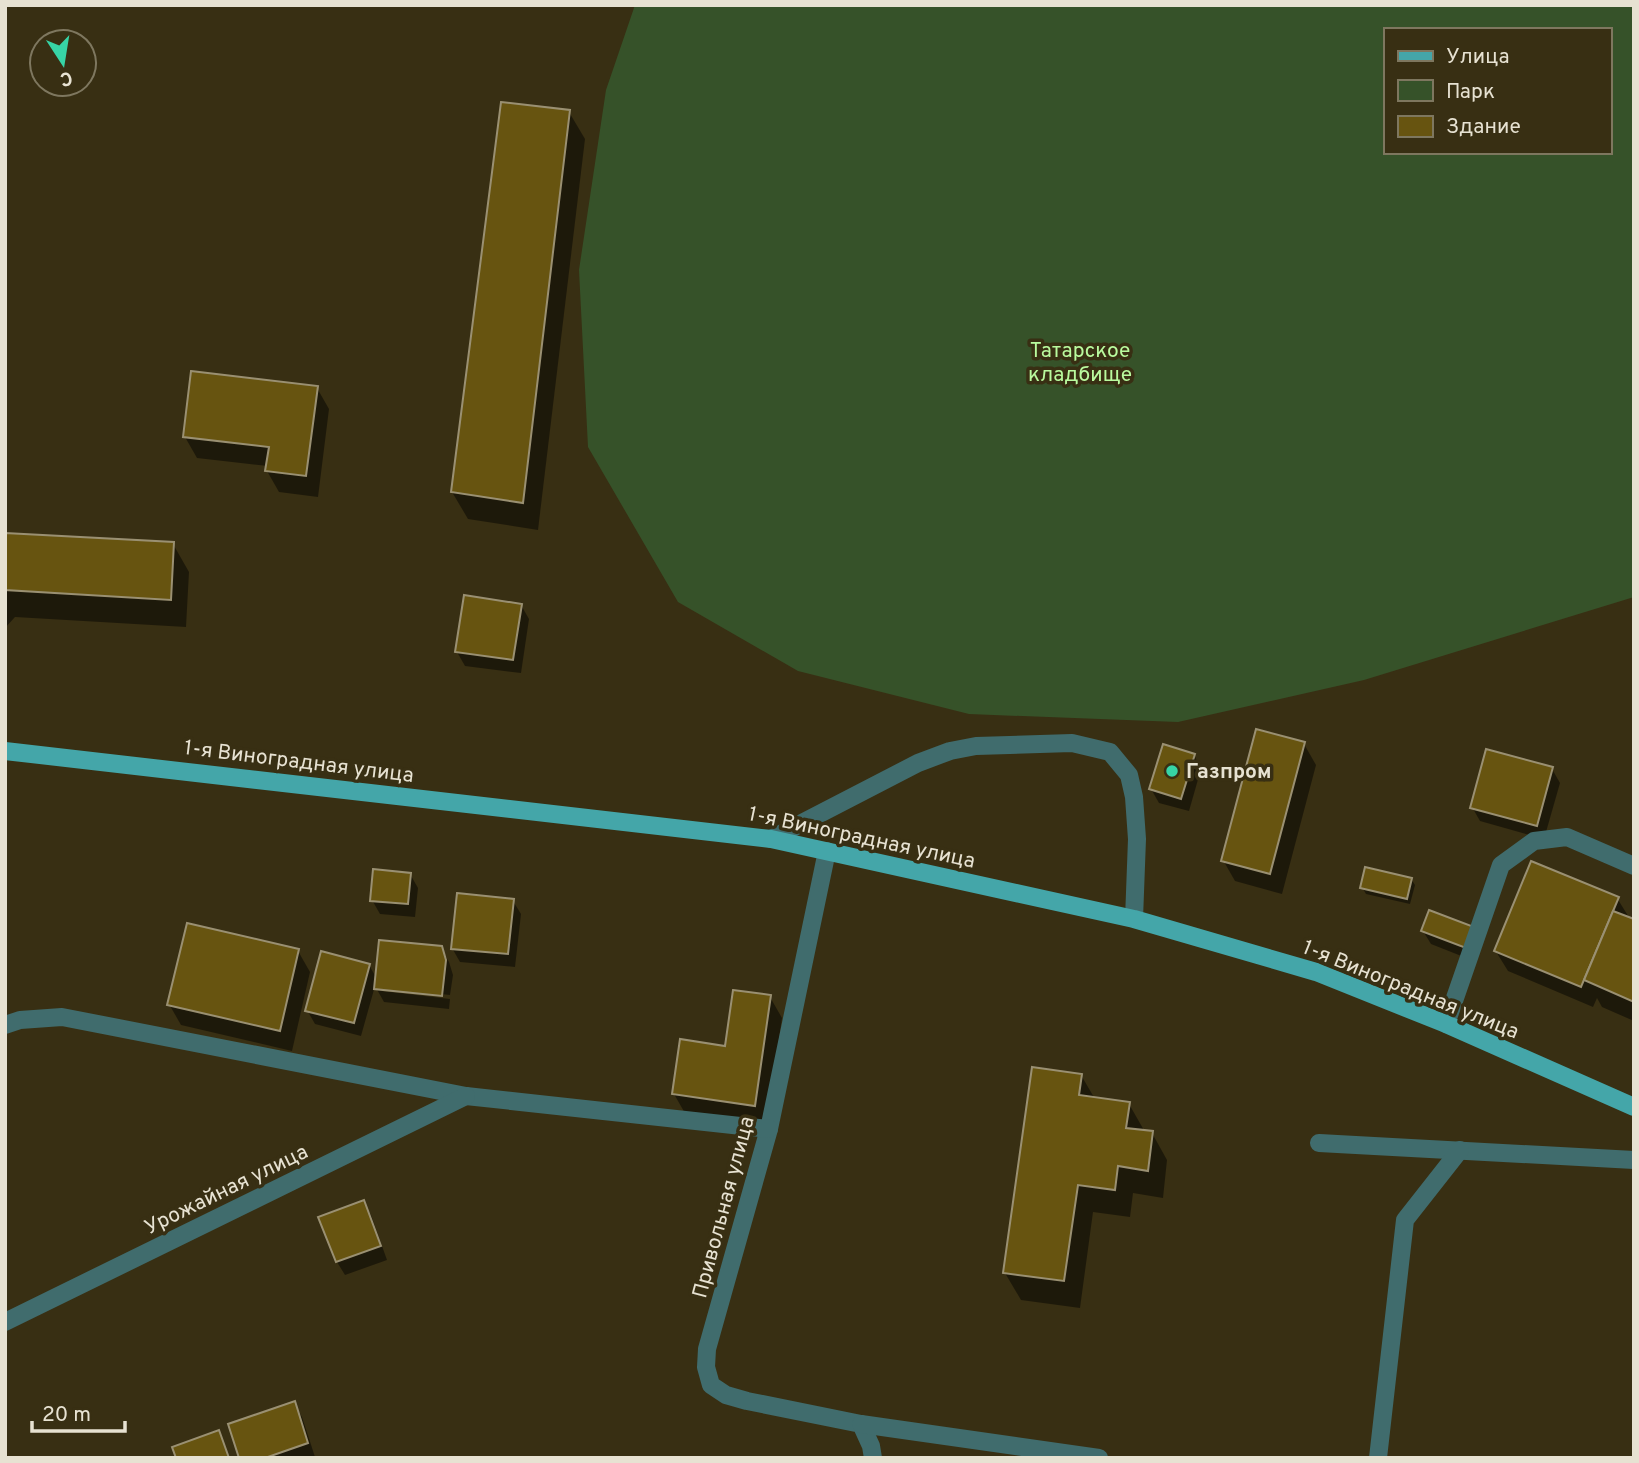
<svg xmlns="http://www.w3.org/2000/svg" width="1639" height="1463" font-family="Overpass,sans-serif">
<rect width="100%" height="100%" fill="#382f13"/>
<!-- green -->
<path fill="#365229" fill-rule="evenodd" d="M 635,5 L 1634,5 L 1634,597 L 1364,680 L 1178,722 L 969,714 L 798,671 L 678,602 L 588,447 L 579,270 L 606,90 ZM 1385,30 L 1609,30 L 1609,152 L 1385,152 Z"/>
<!-- shadow -->
<g fill="#0007">
<polygon points="569,112 585,139 538,530 468,519 452,492"/>
<polygon points="317,388 329,409 318,497 279,492 267,471 268,466 197,458 185,437"/>
<polygon points="5,535 173,544 189,572 186,627 15,617 5,628"/>
<polygon points="521,605 529,619 521,673 465,666 457,652"/>
<polygon points="1304,744 1316,765 1282,894 1235,881 1223,860"/>
<polygon points="1194,755 1201,769 1189,811 1159,803 1151,789"/>
<polygon points="1552,769 1560,783 1544,839 1480,821 1472,807"/>
<polygon points="410,874 418,888 415,917 380,914 372,900"/>
<polygon points="1411,879 1415,885 1410,904 1366,894 1362,887"/>
<polygon points="1617,898 1630,919 1634,921 1634,1021 1602,1007 1597,998 1593,1007 1508,971 1495,950"/>
<polygon points="513,901 521,914 515,967 460,962 452,948"/>
<polygon points="1473,928 1474,961 1431,944 1423,931"/>
<polygon points="441,948 449,962 453,975 450,995 382,988 382,991 450,999 449,1009 384,1002 375,986 361,1036 315,1024 307,1010 369,965 377,979"/>
<polygon points="298,951 310,972 292,1051 181,1025 169,1004"/>
<polygon points="770,997 782,1018 766,1126 686,1115 674,1094 726,1048"/>
<polygon points="1081,1075 1095,1099 1129,1104 1145,1132 1152,1133 1167,1160 1163,1198 1133,1193 1130,1217 1093,1212 1080,1308 1021,1300 1005,1273"/>
<polygon points="363,1202 371,1215 387,1260 345,1275 337,1262 321,1218"/>
<polygon points="294,1403 302,1417 315,1457 241,1458"/>
</g>
<!-- building -->
<g fill="#675410" stroke="#9a9072" stroke-width="2">
<polygon points="501,102 570,110 523,503 451,492"/>
<polygon points="191,371 318,386 306,476 265,471 269,447 183,437"/>
<polygon points="5,533 174,542 171,600 5,590"/>
<polygon points="464,595 522,604 513,660 455,652"/>
<polygon points="1256,729 1305,742 1270,874 1221,861"/>
<polygon points="1163,744 1195,754 1181,799 1149,789"/>
<polygon points="1486,749 1553,767 1537,826 1470,808"/>
<polygon points="1531,861 1619,897 1581,987 1494,951"/>
<polygon points="1365,867 1412,878 1407,899 1360,888"/>
<polygon points="373,869 411,873 408,904 370,901"/>
<polygon points="457,893 514,899 508,954 451,949"/>
<polygon points="1429,910 1474,927 1466,948 1421,931"/>
<polygon points="1613,911 1634,919 1634,1002 1584,980"/>
<polygon points="187,923 299,949 280,1031 167,1005"/>
<polygon points="379,940 442,946 446,960 442,996 374,989"/>
<polygon points="321,951 370,964 354,1023 305,1011"/>
<polygon points="733,990 771,995 755,1106 672,1094 680,1039 725,1046"/>
<polygon points="1032,1067 1082,1074 1079,1095 1130,1102 1126,1128 1153,1131 1148,1171 1118,1166 1115,1190 1078,1185 1064,1281 1003,1273"/>
<polygon points="364,1200 381,1246 336,1262 318,1217"/>
<polygon points="295,1401 308,1443 265,1458 239,1458 228,1424"/>
<polygon points="219,1430 229,1458 176,1458 172,1447"/>
</g>
<g fill="none" stroke-linecap="round" stroke-linejoin="round">
<!-- minor -->
<g stroke="#406c6d" stroke-width="18">
<polyline points="771,839 918,763 950,751 976,746 1072,743 1110,752 1129,775 1134,797 1137,839 1134,919"/>
<polyline points="827,851 769,1129 707,1349 706,1367 711,1385 726,1395 747,1401 861,1424 871,1446 873,1458"/>
<polyline points="1446,1024 1501,865 1534,841 1567,837 1634,866"/>
<polyline points="5,1025 20,1020 62,1017 466,1096 769,1129"/>
<polyline points="1319,1143 1634,1160"/>
<polyline points="5,1322 466,1096"/>
<polyline points="861,1424 1099,1458"/>
<polyline points="1378,1458 1405,1220 1460,1150"/>
</g>
<!-- major -->
<polyline stroke="#44a6a9" stroke-width="18" points="5,751 771,839 1134,919 1316,972 1446,1024 1634,1107"/>
</g>
<!-- markers -->
<circle fill="#37d4a6" stroke="#382f13" stroke-width="2.5" cx="1172" cy="771" r="7"/>
<g text-anchor="middle" stroke-width="7" stroke-linejoin="round" paint-order="stroke">
<!-- park labels -->
<g font-size="21" fill="#b9fa9e" stroke="#382f13">
<text x="1080" y="357">Татарское<tspan x="1080" dy="24">кладбище</tspan></text>
</g>
<!-- street labels -->
<g font-size="21" fill="#e7e2d2" stroke="#382f13">
<text transform="translate(299 761) rotate(7)" y="7">1-я Виноградная улица</text>
<text transform="translate(862 837) rotate(12)" y="7">1-я Виноградная улица</text>
<text transform="translate(1411 989) rotate(22)" y="7">1-я Виноградная улица</text>
<text transform="translate(226 1189) rotate(-26)" y="7">Урожайная улица</text>
<text transform="translate(723 1207) rotate(-75)" y="7">Привольная улица</text>
</g>
<!-- poi labels -->
<g font-size="21" font-weight="bold" fill="#e7e2d2" stroke="#382f13" text-anchor="start">
<text x="1186" y="778">Газпром</text>
</g>
</g>
<!-- border -->
<rect width="1639" height="1463" fill="none" stroke="#e7e2d2" stroke-width="14"/>
<!-- legend -->
<rect x="1384" y="28" width="228" height="126" fill="#382f13" stroke="#7e775f" stroke-width="2"/>
<rect x="1398" y="51" width="35" height="10" fill="#44a6a9" stroke="#7e775f" stroke-width="2"/>
<text x="1446" y="63" font-size="21" fill="#e7e2d2">Улица</text>
<rect x="1398" y="80" width="35" height="21" fill="#365229" stroke="#7e775f" stroke-width="2"/>
<text x="1446" y="98" font-size="21" fill="#e7e2d2">Парк</text>
<rect x="1398" y="116" width="35" height="21" fill="#675410" stroke="#7e775f" stroke-width="2"/>
<text x="1446" y="133" font-size="21" fill="#e7e2d2">Здание</text>
<!-- north arrow -->
<g transform="translate(63 63) rotate(168)"><circle r="33" fill="#382f13" stroke="#7e775f" stroke-width="2"/>
<path d="M0-5L12 26L0 18L-12 26Z" fill="#37d4a6"/>
<text y="-10" font-size="19" font-weight="bold" text-anchor="middle" fill="#e7e2d2">С</text>
</g>
<!-- scale -->
<path d="M32 1421v10h93v-10" fill="none" stroke="#e7e2d2" stroke-width="3.5"/>
<text x="42" y="1421" font-size="21" fill="#e7e2d2" stroke="#382f13" stroke-width="5" paint-order="stroke">20 m</text>
</svg>
